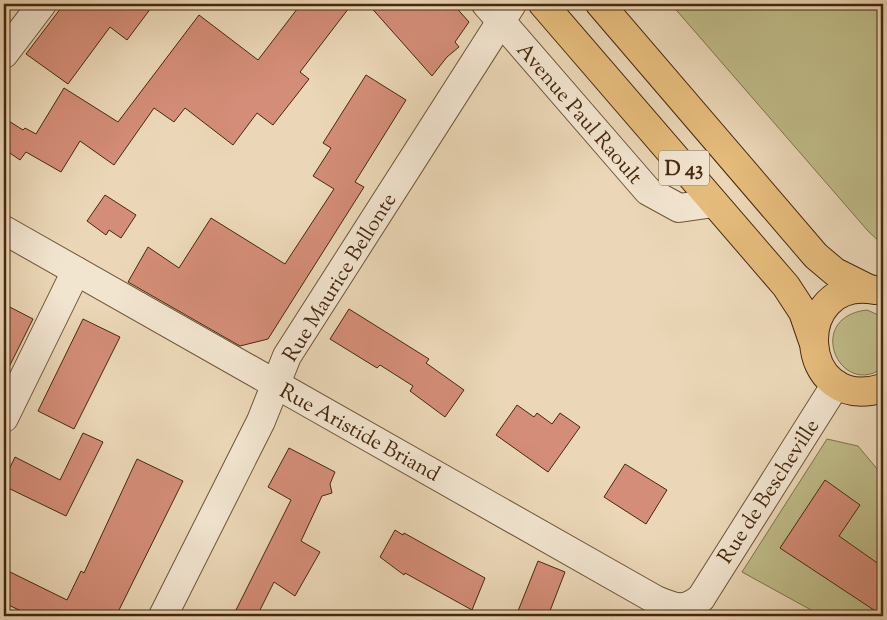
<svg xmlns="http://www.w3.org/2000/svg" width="887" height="620" font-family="'Sorts Mill Goudy',serif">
<rect width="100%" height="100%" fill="#ebd7b7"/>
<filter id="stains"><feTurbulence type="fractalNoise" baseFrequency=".004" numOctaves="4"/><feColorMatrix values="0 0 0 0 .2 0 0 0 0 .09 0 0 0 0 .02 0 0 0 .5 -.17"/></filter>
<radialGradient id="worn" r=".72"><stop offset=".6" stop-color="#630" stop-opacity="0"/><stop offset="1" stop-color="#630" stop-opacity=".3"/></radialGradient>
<!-- green -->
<g fill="#bfbc89" stroke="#82724b">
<polygon points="671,4 883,4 883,245 868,231"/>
<path d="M 867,310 L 883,317 L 883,368 C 839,399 804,317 867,310 Z"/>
<polygon points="827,439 858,446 883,476 883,616 822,616 742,572"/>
</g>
<!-- building -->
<g fill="#d48d78" stroke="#46280d">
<polygon points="64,4 154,4 127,40 110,27 68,84 26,54"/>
<polygon points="301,4 352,4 300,72 309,79 273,125 257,113 233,145 185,108 174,122 154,108 114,165 80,141 61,172 26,152 20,160 4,149 4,118 23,130 25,128 36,134 64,88 118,122 199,15 258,60"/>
<polygon points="368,4 453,4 469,22 455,42 459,47 447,57 432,76"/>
<polygon points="366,75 406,100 355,182 364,187 268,339 240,346 128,282 148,247 179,268 211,218 285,264 334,189 313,176 331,148 323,143"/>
<polygon points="105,195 136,215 121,238 109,230 106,235 87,221"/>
<polygon points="4,304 33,319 4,377"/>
<polygon points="349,309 429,359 426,363 464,390 445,417 410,391 413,386 380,365 377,368 330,339"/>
<polygon points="83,319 120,337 74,429 38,411"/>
<polygon points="517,405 534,417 537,413 552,424 560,413 580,427 548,472 496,435"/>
<polygon points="83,433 103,442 66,516 4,486 4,480 15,457 60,480"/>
<polygon points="289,448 335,472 330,484 332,493 322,496 301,541 320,552 295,596 274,582 257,616 233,616 291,500 268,487"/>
<polygon points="137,459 183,481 116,616 32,616 4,603 4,569 67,600 81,571 84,573"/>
<polygon points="625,464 667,490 646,524 604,497"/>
<polygon points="825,480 860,505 839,536 883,567 883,616 780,548"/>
<polygon points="395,530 403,535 404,533 485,578 472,610 405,573 404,575 380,557"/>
<polygon points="538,561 565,572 548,616 516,616"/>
</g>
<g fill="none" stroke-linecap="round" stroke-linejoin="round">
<defs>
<g id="street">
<polyline points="486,4 648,191 679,208 714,203"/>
<polyline points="4,54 42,4"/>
<path d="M 4,230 L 656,600 C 676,608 683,612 701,598"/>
<polyline points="4,418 76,271"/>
<polyline points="701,598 836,384"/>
<polyline points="163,616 261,421 287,356 512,4"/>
</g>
<g id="primary">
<polyline points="543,4 786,286 803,312 813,341"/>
<polyline points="600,4 816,256 835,272 869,289"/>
<path d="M 875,290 C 790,275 795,415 883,388"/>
</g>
</defs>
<!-- street casing -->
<use href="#street" stroke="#6f5438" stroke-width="30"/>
<!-- primary casing -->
<use href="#primary" stroke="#46280d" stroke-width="30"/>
<!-- street -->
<use href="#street" stroke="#f2e5d0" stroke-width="28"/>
<!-- primary -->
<use href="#primary" stroke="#e6bc7c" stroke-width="28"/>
</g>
<g text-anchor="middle" stroke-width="4.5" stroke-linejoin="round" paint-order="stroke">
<!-- shield labels -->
<rect fill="#f2e5d0" stroke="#7a6148" stroke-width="1" x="659" y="150.5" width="50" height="35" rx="4"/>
<g font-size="20" font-weight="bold" fill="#46280d">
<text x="684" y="175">D 43</text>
</g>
<!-- street labels -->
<g font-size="21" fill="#46280d" stroke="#f2e5d0">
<text transform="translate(580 113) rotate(49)" y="7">Avenue Paul Raoult</text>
<text transform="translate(339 277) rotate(-58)" y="7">Rue Maurice Bellonte</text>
<text transform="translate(360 432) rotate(29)" y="7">Rue Aristide Briand</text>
<text transform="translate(768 491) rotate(-57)" y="7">Rue de Bescheville</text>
</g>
</g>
<!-- margin -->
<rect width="887" height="620" fill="none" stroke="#ebd7b7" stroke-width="20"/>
<rect x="5" y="5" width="877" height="610" fill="none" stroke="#46280d" stroke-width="2.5"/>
<rect x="10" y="10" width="867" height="600" fill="none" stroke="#46280d"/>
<rect width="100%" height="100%" filter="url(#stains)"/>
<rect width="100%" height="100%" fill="url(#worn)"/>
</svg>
